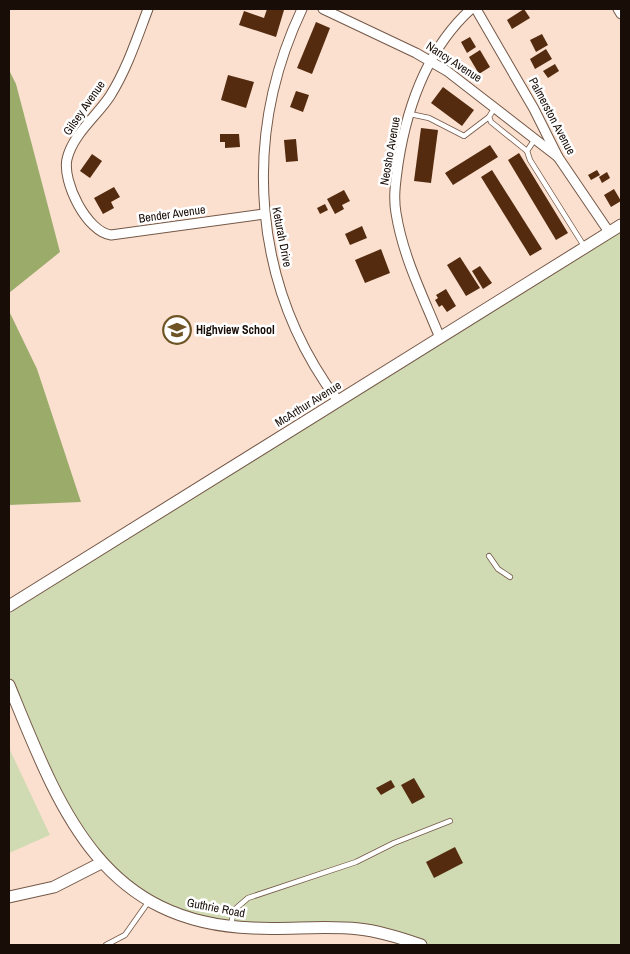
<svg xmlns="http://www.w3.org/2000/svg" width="630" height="954" font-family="'Archivo Narrow',sans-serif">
<rect width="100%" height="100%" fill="#fbe0d0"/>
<!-- green -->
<g fill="#d0dbb3">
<polygon points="621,225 621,945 421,945 373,931 253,928 162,908 89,848 9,685 9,606"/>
<polygon points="9,748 50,835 9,853"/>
</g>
<!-- forest -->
<g fill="#9aab6a">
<polygon points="9,70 16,84 60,252 9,293"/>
<polygon points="9,311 37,369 81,502 9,505"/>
</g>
<!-- building -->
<g fill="#542b0e">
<polygon points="267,9 284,10 276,37 239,25 244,11 264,18"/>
<polygon points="524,9 530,18 512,29 507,20"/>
<polygon points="316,22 330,28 312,74 297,68"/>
<polygon points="542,34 548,45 536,52 530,40"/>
<polygon points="470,37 476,47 467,53 461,42"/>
<polygon points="546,49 552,59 535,69 530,59"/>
<polygon points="480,50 490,67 479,74 469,57"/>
<polygon points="555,64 559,71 548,78 543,71"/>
<polygon points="228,75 254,82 246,108 221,100"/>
<polygon points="443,87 474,110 462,126 431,103"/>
<polygon points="296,91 309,95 303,112 290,107"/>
<polygon points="421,128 438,130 431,183 414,181"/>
<polygon points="220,134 239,134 240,147 225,148 225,142 220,142"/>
<polygon points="296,139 298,161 286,162 284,140"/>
<polygon points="490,145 498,157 453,185 445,173"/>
<polygon points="519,153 568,233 556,240 508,160"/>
<polygon points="92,154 102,161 90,178 80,171"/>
<polygon points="492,170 542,249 530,256 481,177"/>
<polygon points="597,170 600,175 591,180 588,175"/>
<polygon points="607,172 610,178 602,183 599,177"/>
<polygon points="114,187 120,197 111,202 114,208 103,214 94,198"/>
<polygon points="614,189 621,201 611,207 604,195"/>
<polygon points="344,190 350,201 342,205 344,209 335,214 327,199"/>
<polygon points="325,204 328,210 320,214 317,208"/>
<polygon points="362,226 367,238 350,245 345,234"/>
<polygon points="381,249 390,273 365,283 355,260"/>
<polygon points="460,257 480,288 466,296 447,265"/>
<polygon points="480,266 492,283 483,289 472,271"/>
<polygon points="446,289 456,306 447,312 442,305 439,307 435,300 438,298 436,295"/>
<polygon points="414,778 425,797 412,804 401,785"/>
<polygon points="391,780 395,787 381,795 376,788"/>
<polygon points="455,847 463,863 434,878 426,862"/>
</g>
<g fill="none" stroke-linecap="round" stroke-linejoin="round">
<defs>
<g id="lane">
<polyline points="495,107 489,117 491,122 527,151"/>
<polyline points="410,114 429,118 464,136 489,117"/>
<polyline points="535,139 527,151 530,160 584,246"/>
<polyline points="489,556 498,569 510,577"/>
<polyline points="231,925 234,910 248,898 356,862 394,843 450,821"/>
<polyline points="106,945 125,935 149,901"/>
</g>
<g id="street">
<path d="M 148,9 C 137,38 127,69 110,96 C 97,116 73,134 67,159 C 62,182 87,232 111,235 L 264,214"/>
<path d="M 302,9 C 241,138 252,286 338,401"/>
<polyline points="323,9 416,53 447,71 558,157"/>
<polyline points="476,9 534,109 558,157 609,232"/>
<polyline points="618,9 621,14"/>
<path d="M 440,338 C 423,296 403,257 396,213 C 393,196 396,180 398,164 C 407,106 427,49 471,9"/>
</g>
<g id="secondary">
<polyline points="9,606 621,225"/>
<path d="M 9,685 C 59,807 100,923 253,928 C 288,930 324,925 359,929 C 380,931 401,938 421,945"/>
<polyline points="9,897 54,887 101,863"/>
</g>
</defs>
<!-- lane casing -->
<use href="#lane" stroke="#745847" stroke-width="6"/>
<!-- street casing -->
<use href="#street" stroke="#745847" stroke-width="11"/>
<!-- secondary casing -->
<use href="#secondary" stroke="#745847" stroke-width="13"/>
<!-- lane -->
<use href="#lane" stroke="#fff" stroke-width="4.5"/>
<!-- street -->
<use href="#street" stroke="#fff" stroke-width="9"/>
<!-- secondary -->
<use href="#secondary" stroke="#fff" stroke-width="11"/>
</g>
<!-- icons -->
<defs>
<symbol id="school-ring" viewBox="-11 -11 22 22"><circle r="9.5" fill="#fff" stroke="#6e5325" stroke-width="1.5"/><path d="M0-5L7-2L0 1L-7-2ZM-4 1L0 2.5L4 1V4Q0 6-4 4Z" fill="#6e5325"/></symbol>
</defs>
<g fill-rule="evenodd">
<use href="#school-ring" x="161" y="314" width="32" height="32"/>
</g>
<g text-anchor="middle" stroke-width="5" stroke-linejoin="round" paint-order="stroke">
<!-- street labels -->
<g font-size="12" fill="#180d07" stroke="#fff">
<text transform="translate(454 62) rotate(33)" y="4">Nancy Avenue</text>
<text transform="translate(84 108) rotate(-55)" y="4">Gilsey Avenue</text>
<text transform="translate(552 116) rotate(62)" y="4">Palmerston Avenue</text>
<text transform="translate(390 151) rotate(-80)" y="4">Neosho Avenue</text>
<text transform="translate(172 214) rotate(-8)" y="4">Bender Avenue</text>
<text transform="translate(282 237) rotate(79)" y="4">Keturah Drive</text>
<text transform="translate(308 404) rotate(-32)" y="4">McArthur Avenue</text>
<text transform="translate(216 908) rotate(11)" y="4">Guthrie Road</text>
</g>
<!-- poi labels -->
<g font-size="12" font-weight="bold" fill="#180d07" stroke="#fff" text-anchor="start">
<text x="196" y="334">Highview School</text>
</g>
</g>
<!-- border -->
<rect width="630" height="954" fill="none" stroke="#180d07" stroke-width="20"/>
</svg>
